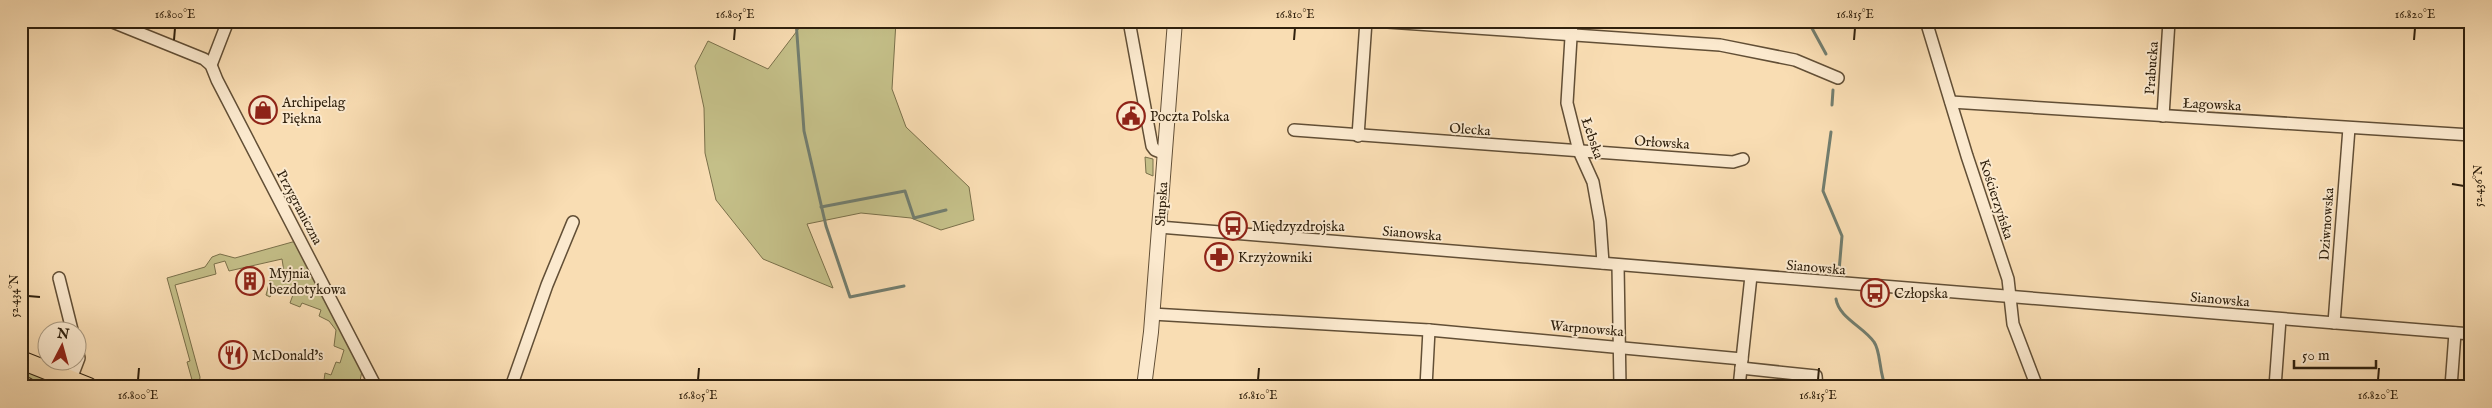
<svg xmlns="http://www.w3.org/2000/svg" width="2492" height="408" font-family="'IM FELL English',serif">
<rect width="100%" height="100%" fill="#f9ddb3"/>
<filter id="stains"><feTurbulence type="fractalNoise" baseFrequency=".004" numOctaves="4"/><feColorMatrix values="0 0 0 0 .2 0 0 0 0 .09 0 0 0 0 .02 0 0 0 .5 -.17"/></filter>
<radialGradient id="worn" r=".72"><stop offset=".6" stop-color="#630" stop-opacity="0"/><stop offset="1" stop-color="#630" stop-opacity=".3"/></radialGradient>
<!-- green -->
<g fill="#c4bf88" stroke="#7a704a">
<polygon points="799,21 896,21 892,89 906,127 969,187 974,220 941,230 911,218 861,213 807,224 833,288 763,259 716,200 705,153 704,108 695,66 708,41 768,69 800,27"/>
<polygon points="1145,157 1153,159 1153,176 1146,173"/>
<polygon points="296,241 362,371 360,381 353,387 337,387 324,380 325,373 331,375 336,362 340,363 344,350 334,346 336,330 329,321 319,316 321,310 302,303 300,307 290,303 294,292 289,290 286,295 281,293 282,289 275,286 270,297 266,295 272,273 284,272 282,259 229,271 225,261 214,264 216,274 175,285 200,377 199,387 194,387 187,362 190,361 167,278 205,267 212,257 220,254 235,258"/>
<polygon points="21,367 73,387 44,387 21,378"/>
</g>
<g fill="none" stroke-linecap="round" stroke-linejoin="round">
<!-- stream -->
<g stroke="#727d6e" stroke-width="3">
<polyline points="796,21 804,131 826,226 850,297 904,286"/>
<polyline points="1808,21 1826,54"/>
<polyline points="1832,105 1833,90"/>
<polyline points="1831,132 1823,191 1842,236 1839,271"/>
<polyline points="821,207 905,191 914,218 946,210"/>
<path d="M 1836,299 C 1839,318 1864,327 1874,342 C 1881,351 1879,374 1886,387"/>
</g>
<defs>
<g id="minor">
<polyline points="110,21 204,59 211,65 217,80 376,387"/>
<polyline points="1129,21 1152,146 1155,150 1165,154"/>
<polyline points="1373,21 1720,45 1795,60 1838,78"/>
<polyline points="1572,21 1567,103 1579,151 1593,182 1600,221 1603,263"/>
<polyline points="1926,21 1967,156 2008,279 2013,324 2037,387"/>
<polyline points="211,65 228,21"/>
<polyline points="1951,102 2471,135"/>
<polyline points="2163,116 2169,21"/>
<polyline points="1294,130 1733,162 1743,159"/>
<polyline points="1358,136 1366,21"/>
<polyline points="1159,227 2471,334"/>
<polyline points="1618,265 1620,387"/>
<polyline points="59,278 72,330"/>
<polyline points="1152,314 1429,330 1742,359"/>
<polyline points="2334,323 2349,128"/>
<polyline points="1741,368 1816,376 1817,387"/>
<polyline points="71,379 79,358 78,354"/>
<polyline points="511,387 547,285 573,222"/>
<polyline points="1426,387 1429,330"/>
<polyline points="1739,387 1751,276"/>
<polyline points="2275,387 2280,319"/>
<polyline points="2451,387 2455,333"/>
</g>
<polyline id="tertiary" points="1144,387 1151,332 1175,21"/>
<g id="primary">
<polyline points="21,360 89,387"/>
<polyline points="21,385 27,387"/>
</g>
</defs>
<!-- minor casing -->
<use href="#minor" stroke="#624f36" stroke-width="14"/>
<!-- tertiary casing -->
<use href="#tertiary" stroke="#624f36" stroke-width="16"/>
<!-- primary casing -->
<use href="#primary" stroke="#2f200d" stroke-width="20"/>
<!-- minor -->
<use href="#minor" stroke="#fbe9ce" stroke-width="11"/>
<!-- tertiary -->
<use href="#tertiary" stroke="#fbe9ce" stroke-width="14"/>
<!-- primary -->
<use href="#primary" stroke="#f9ddb3" stroke-width="18"/>
</g>
<!-- ticks -->
<path fill="none" stroke="#2f200d" stroke-width="2" d="M 174,40 L 175,28M 734,40 L 735,28M 1294,40 L 1295,28M 1854,40 L 1855,28M 2414,40 L 2415,28M 2452,184 L 2464,186M 28,296 L 40,297M 138,380 L 139,368M 698,380 L 699,368M 1258,380 L 1259,368M 1818,380 L 1819,368M 2378,380 L 2379,368"/>
<!-- icons -->
<defs>
<symbol id="shop-ring" viewBox="-11 -11 22 22"><circle r="9.5" fill="#fbe9ce" stroke="#8f2418" stroke-width="1.5"/><path d="M-5-2.5h2.3a2.7 3.5 0 0 1 5.4 0H5L5.5 6h-11ZM-1.5-2.5h3a1.5 2.3 0 0 0-3 0Z" fill="#8f2418"/></symbol>
<symbol id="civic-ring" viewBox="-11 -11 22 22"><circle r="9.5" fill="#fbe9ce" stroke="#8f2418" stroke-width="1.5"/><path d="M-.6-6.5H3V-4.5H.6V-3L4-1V1h2V6H-6V1h2V-1L-.6-3ZM-1.2 2.5V6h2.4V2.5Z" fill="#8f2418"/></symbol>
<symbol id="bus-ring" viewBox="-11 -11 22 22"><circle r="9.5" fill="#fbe9ce" stroke="#8f2418" stroke-width="1.5"/><path d="M-5-6H5V4H4V6H2V4H-2V6H-4V4H-5ZM-3.5-4V0h7V-4ZM-3.5 1.2v1.5H-2V1.2ZM2 1.2v1.5H3.5V1.2Z" fill="#8f2418"/></symbol>
<symbol id="pharmacy-ring" viewBox="-11 -11 22 22"><circle r="9.5" fill="#fbe9ce" stroke="#8f2418" stroke-width="1.5"/><path d="M-2-6h4v4h4v4h-4v4h-4v-4h-4v-4h4Z" fill="#8f2418"/></symbol>
<symbol id="building-ring" viewBox="-11 -11 22 22"><circle r="9.5" fill="#fbe9ce" stroke="#8f2418" stroke-width="1.5"/><path d="M-4-6H4V6H1V3H-1V6H-4ZM-2.5-4.3h1.7v1.8h-1.7ZM.8-4.3h1.7v1.8H.8ZM-2.5-1h1.7V.8h-1.7ZM.8-1h1.7V.8H.8Z" fill="#8f2418"/></symbol>
<symbol id="restaurant-ring" viewBox="-11 -11 22 22"><circle r="9.5" fill="#fbe9ce" stroke="#8f2418" stroke-width="1.5"/><path d="M-5-6h1v4h1v-4h1v4h1v-4h1v5L-1.5 .5V6h-2V.5L-5-1ZM5-6V6H3V1.5H1.5Q1.5-4 5-6Z" fill="#8f2418"/></symbol>
</defs>
<g fill-rule="evenodd">
<use href="#shop-ring" x="247" y="94" width="32" height="32"/>
<use href="#civic-ring" x="1115" y="100" width="32" height="32"/>
<use href="#bus-ring" x="1217" y="210" width="32" height="32"/>
<use href="#pharmacy-ring" x="1203" y="241" width="32" height="32"/>
<use href="#building-ring" x="234" y="265" width="32" height="32"/>
<use href="#bus-ring" x="1859" y="277" width="32" height="32"/>
<use href="#restaurant-ring" x="217" y="339" width="32" height="32"/>
</g>
<g text-anchor="middle" stroke-width="4" stroke-linejoin="round" paint-order="stroke">
<!-- street labels -->
<g font-size="14" fill="#2f200d" stroke="#fbe9ce">
<text transform="translate(2151 68) rotate(-86)" y="5">Prabucka</text>
<text transform="translate(2212 104) rotate(3)" y="5">Łagowska</text>
<text transform="translate(1470 129) rotate(4)" y="5">Olecka</text>
<text transform="translate(1593 138) rotate(71)" y="5">Łebska</text>
<text transform="translate(1662 142) rotate(4)" y="5">Orłowska</text>
<text transform="translate(1997 199) rotate(72)" y="5">Kościerzyńska</text>
<text transform="translate(1161 204) rotate(-86)" y="5">Słupska</text>
<text transform="translate(300 207) rotate(62)" y="5">Przygraniczna</text>
<text transform="translate(2326 224) rotate(-86)" y="5">Dziwnowska</text>
<text transform="translate(1412 233) rotate(5)" y="5">Sianowska</text>
<text transform="translate(1816 267) rotate(5)" y="5">Sianowska</text>
<text transform="translate(2220 299) rotate(5)" y="5">Sianowska</text>
<text transform="translate(1587 328) rotate(5)" y="5">Warpnowska</text>
</g>
<!-- poi labels -->
<g font-size="14" fill="#2f200d" stroke="#fbe9ce" text-anchor="start">
<text x="282" y="107">Archipelag<tspan x="282" dy="16">Piękna</tspan></text>
<text x="1150" y="121">Poczta Polska</text>
<text x="1252" y="231">Międzyzdrojska</text>
<text x="1238" y="262">Krzyżowniki</text>
<text x="269" y="278">Myjnia<tspan x="269" dy="16">bezdotykowa</tspan></text>
<text x="1894" y="298">Człopska</text>
<text x="252" y="360">McDonald's</text>
</g>
</g>
<!-- margin -->
<rect width="2492" height="408" fill="none" stroke="#f9ddb3" stroke-width="55"/>
<!-- north arrow -->
<g transform="translate(62 346) rotate(6)"><circle r="24" fill="#fbe9ce" stroke="#a99981"/>
<path d="M0-4L9 19L0 12L-9 19Z" fill="#8f2418"/>
<text y="-8" font-size="14" font-weight="bold" text-anchor="middle" fill="#2f200d">N</text>
</g>
<!-- scale -->
<path d="M2294 360v8h82v-8" fill="none" stroke="#2f200d" stroke-width="2.5"/>
<text x="2302" y="360" font-size="15" fill="#2f200d" stroke="#fbe9ce" stroke-width="4" paint-order="stroke">50 m</text>
<rect x="28" y="28" width="2436" height="352" fill="none" stroke="#2f200d" stroke-width="2"/>
<g font-size="12" text-anchor="middle" fill="#2f200d">
<text x="175" y="18">16.800°E</text>
<text x="735" y="18">16.805°E</text>
<text x="1295" y="18">16.810°E</text>
<text x="1855" y="18">16.815°E</text>
<text x="2415" y="18">16.820°E</text>
<text transform="translate(2478 186) rotate(-90)" y="4">52.436°N</text>
<text transform="translate(14 296) rotate(-90)" y="4">52.434°N</text>
<text x="138" y="399">16.800°E</text>
<text x="698" y="399">16.805°E</text>
<text x="1258" y="399">16.810°E</text>
<text x="1818" y="399">16.815°E</text>
<text x="2378" y="399">16.820°E</text>
</g>
<rect width="100%" height="100%" filter="url(#stains)"/>
<rect width="100%" height="100%" fill="url(#worn)"/>
</svg>
